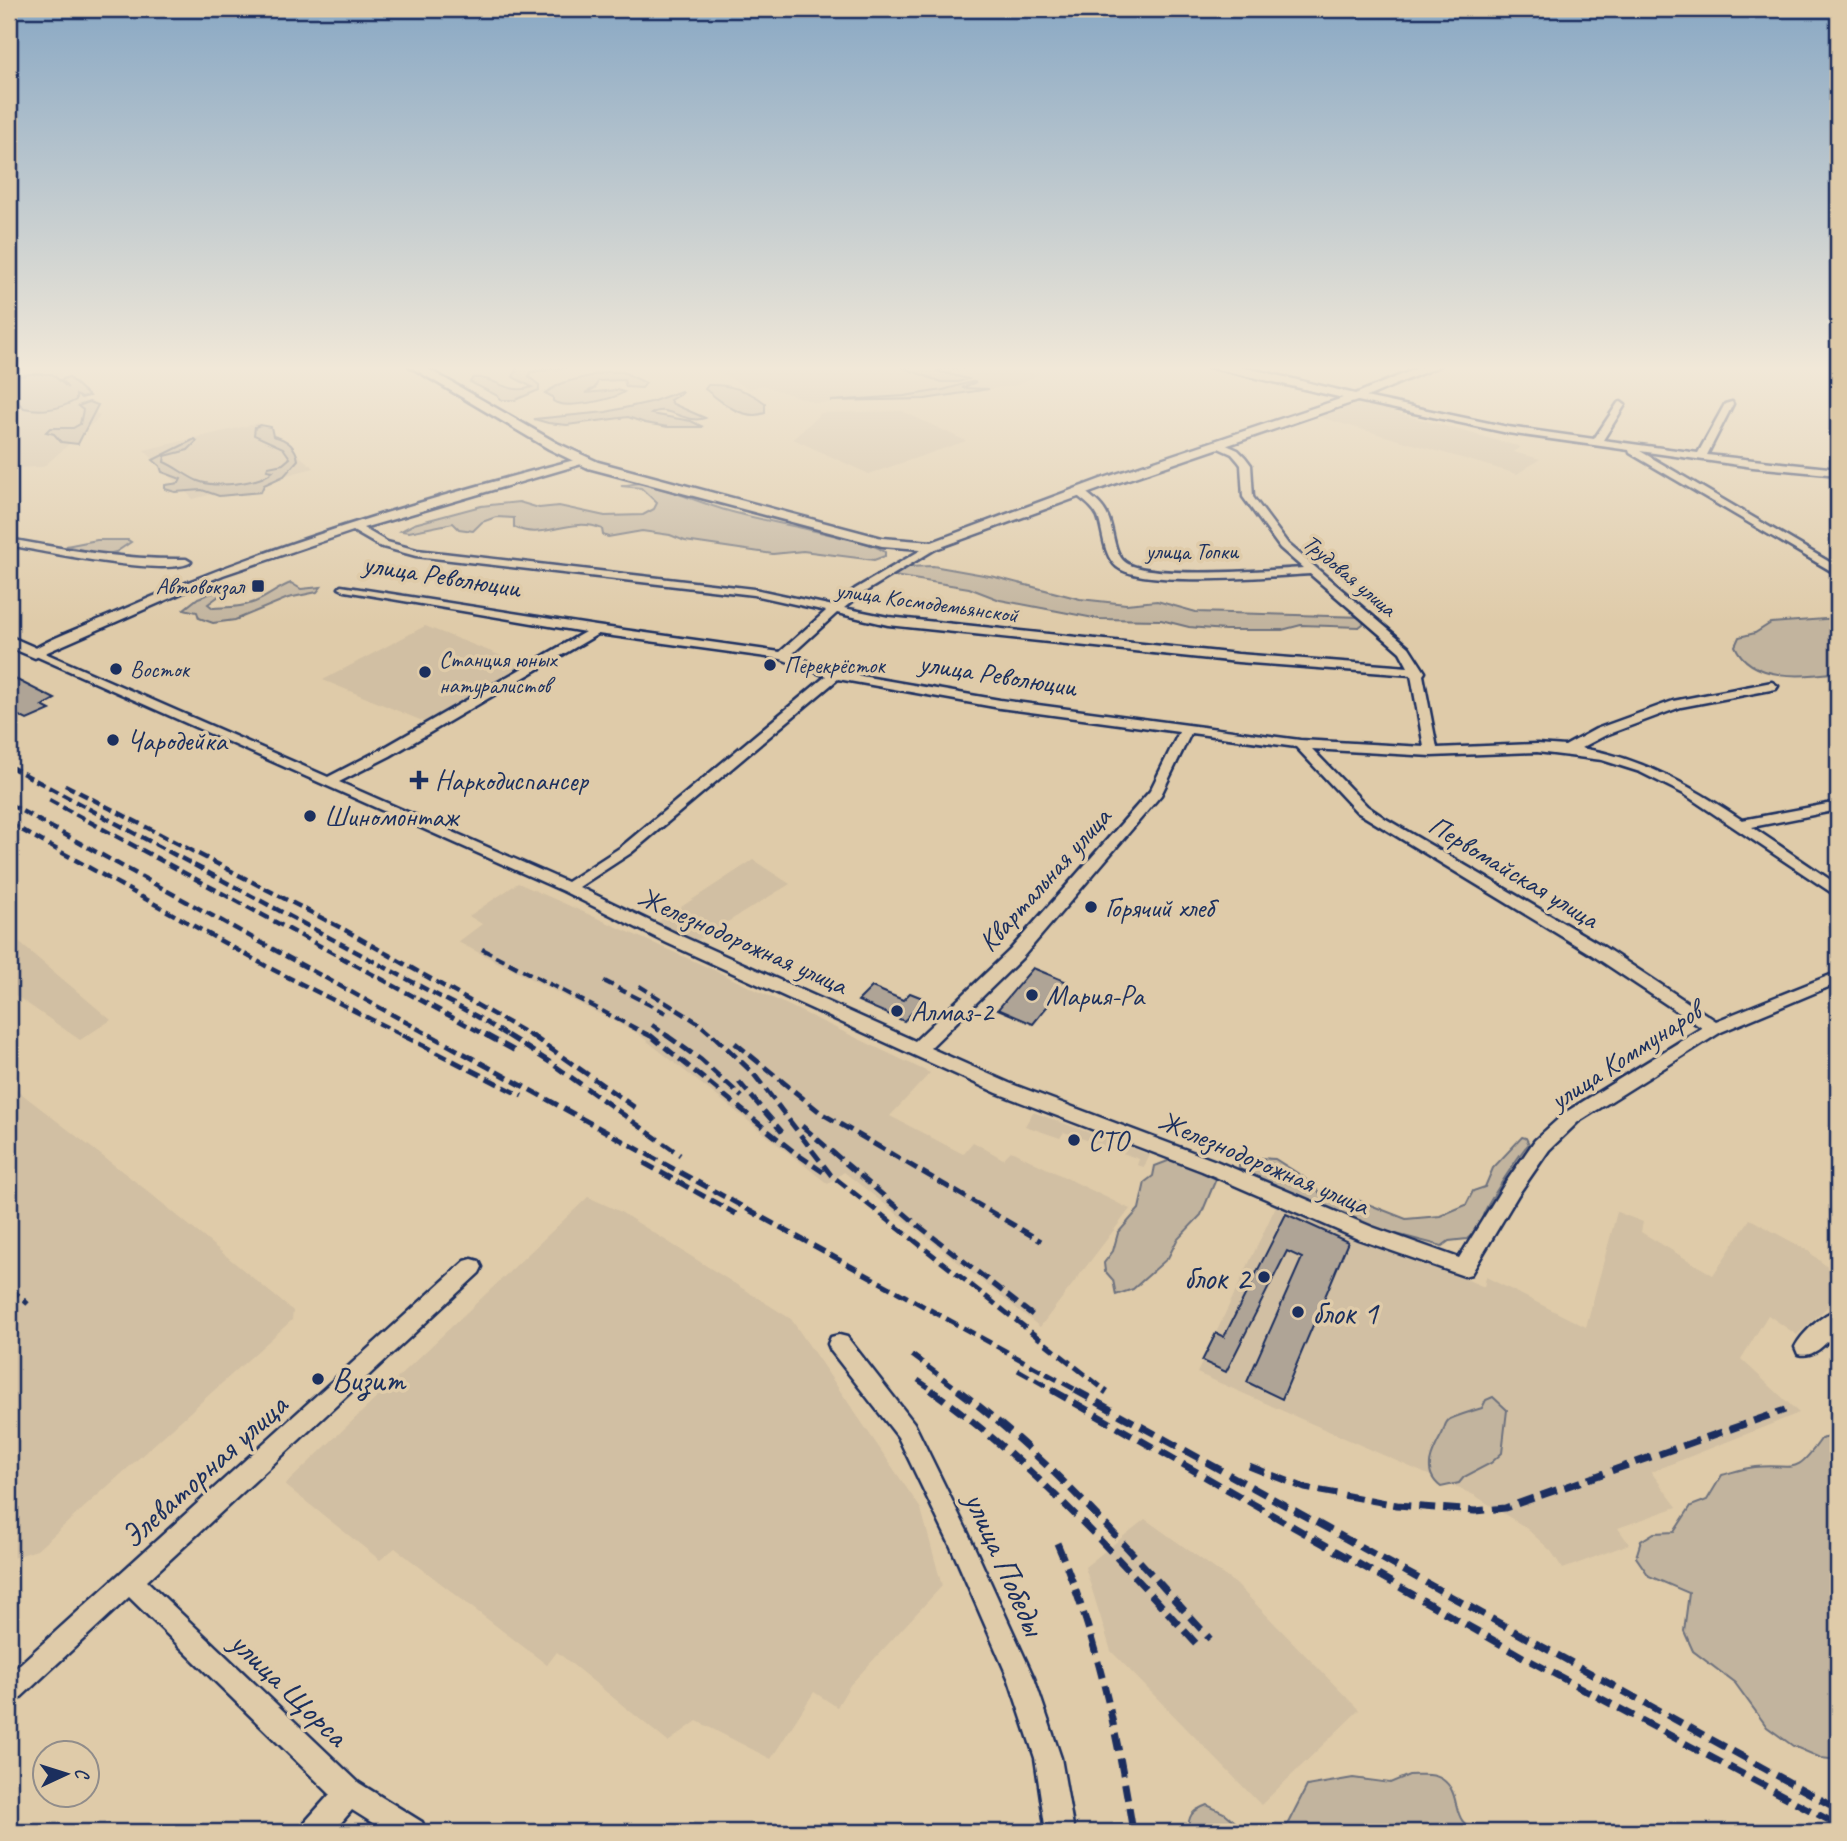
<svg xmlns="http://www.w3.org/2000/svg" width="1847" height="1841" font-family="Caveat,sans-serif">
<rect width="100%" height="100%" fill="#dfcba9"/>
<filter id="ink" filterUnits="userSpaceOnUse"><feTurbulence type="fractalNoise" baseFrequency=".0143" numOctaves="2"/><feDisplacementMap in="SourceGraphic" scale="14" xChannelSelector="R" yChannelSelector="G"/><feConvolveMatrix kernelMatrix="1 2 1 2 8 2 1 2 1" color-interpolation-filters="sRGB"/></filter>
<g filter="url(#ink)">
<!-- built -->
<g fill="#d1bfa3">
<polygon points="48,366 54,366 100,417 43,467 9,468 9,376"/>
<polygon points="706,366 996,366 1039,374 1018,385 930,398 816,403 762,385 750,389"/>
<polygon points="1357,402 1521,447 1513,452 1540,459 1517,474 1319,417"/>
<polygon points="902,411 966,441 869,474 793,439 821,413"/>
<polygon points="259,423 314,468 193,499 144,450"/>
<polygon points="425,626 525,665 425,722 323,680"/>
<polygon points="753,860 790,884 696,941 658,922"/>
<polygon points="518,883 714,970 930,1073 890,1116 963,1154 973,1142 1003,1159 1011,1151 1130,1209 1040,1327 844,1172 828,1184 637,1033 458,942 482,924 469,916"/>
<polygon points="9,934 111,1020 80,1040 9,991"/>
<polygon points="9,1084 145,1189 293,1311 292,1320 37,1550 9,1559"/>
<polygon points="1033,1112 1150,1155 1144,1167 1137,1165 1139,1159 1064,1132 1060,1138 1025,1126"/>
<polygon points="588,1197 619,1211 791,1319 921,1509 942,1586 850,1685 837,1707 814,1692 771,1759 697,1721 668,1742 557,1652 547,1665 395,1548 380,1560 285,1485"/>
<polygon points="1276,1206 1370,1245 1443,1269 1484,1287 1486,1277 1586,1327 1617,1212 1643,1222 1641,1232 1713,1275 1750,1219 1807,1250 1838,1276 1838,1297 1797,1335 1768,1315 1741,1359 1799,1413 1651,1472 1677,1507 1618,1528 1629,1544 1563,1569 1551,1551 1525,1527 1474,1495 1197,1373"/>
<polygon points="1145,1519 1236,1584 1359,1710 1261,1805 1111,1651 1085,1567"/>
</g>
<!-- green -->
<g fill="#c2b49e" stroke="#6e727e" stroke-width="2">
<path d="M 518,366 L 580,366 L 530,372 L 529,377 L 539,385 L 539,390 L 515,400 L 500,400 L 498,396 L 470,382 L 473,378 C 495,376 508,396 532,387 L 513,377 Z"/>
<path d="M 899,366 L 970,366 L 971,367 C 959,372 948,365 937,371 L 968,379 L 958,382 L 941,382 Z"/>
<path d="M 606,372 L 623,372 L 646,383 L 642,388 L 626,387 L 624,380 L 598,381 L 595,388 L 585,393 L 617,390 L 624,392 C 612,400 565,410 553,401 L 553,397 L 545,393 L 562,383 Z"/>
<path d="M 29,374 L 52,374 L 68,388 L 61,380 L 68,377 L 89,396 L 81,398 L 76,395 L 76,400 C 61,409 41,412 24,408 L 9,394 L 9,379 Z"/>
<polygon points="971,382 976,382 962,388 989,389 925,399 830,401 904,396 943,390"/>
<path d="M 708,385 C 729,384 750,391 765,403 L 765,413 C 743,421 721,402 705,389 Z"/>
<path d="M 681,391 L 682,393 L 670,400 L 673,404 L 705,418 C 685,425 667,403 651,414 L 691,421 L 703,427 L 668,427 L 645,423 L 628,417 L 567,425 L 548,423 L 534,419 L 606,412 L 651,402 Z"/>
<polygon points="89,402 98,405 78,444 61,442 54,434 46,432 50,428 73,428 80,424 83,410 78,406"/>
<path d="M 260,425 L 271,427 L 273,436 C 286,439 296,446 298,460 L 284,476 L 264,485 L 261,492 L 219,496 L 202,490 L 175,492 L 165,489 L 165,485 L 179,483 L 181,479 L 162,472 L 160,466 L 153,460 L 195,439 L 197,441 L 188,450 L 165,456 L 164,462 C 176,467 186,476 198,481 C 215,488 260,484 273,471 L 267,470 L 268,467 L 283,464 L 290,458 L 283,448 L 254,435 L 255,427 Z"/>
<path d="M 639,483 C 673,489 703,505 736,513 C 770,522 806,528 840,537 C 856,541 872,543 885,552 L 885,556 L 874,560 L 803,551 L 773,554 L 685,541 L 670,535 L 642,531 L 608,537 L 603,535 L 602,529 C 571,515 543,542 514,527 L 514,518 L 496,517 L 482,522 L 473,531 L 459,529 L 453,523 L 409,532 L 401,531 L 414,524 L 481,506 L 519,502 L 539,508 L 559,506 L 605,516 L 643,515 L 654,509 L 657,503 L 641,488 L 621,486 Z"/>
<polygon points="97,540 128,540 131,542 116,552 103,555 66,546"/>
<polygon points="933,566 995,577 1080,599 1126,604 1157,601 1196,612 1363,617 1367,621 1359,627 1301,625 1282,630 1225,630 1189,627 1161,620 1099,619 1000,600 969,588 894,576 906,567"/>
<path d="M 291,583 L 301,589 L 321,587 L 317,592 L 288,598 L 235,620 L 213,623 L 199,618 L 197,612 L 184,609 L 198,598 L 234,585 L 208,604 L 213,608 C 226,607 239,608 252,603 C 265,599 277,588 291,583 Z"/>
<path d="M 1838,618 L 1838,672 C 1805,677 1751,682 1735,646 L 1739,637 L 1755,633 L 1771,623 Z"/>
<path d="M 1522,1137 L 1526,1138 L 1529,1144 C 1523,1148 1484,1209 1483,1216 C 1482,1220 1482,1223 1481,1227 L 1467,1239 L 1449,1241 L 1442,1246 L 1373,1228 L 1239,1172 L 1239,1162 L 1245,1157 L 1275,1159 L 1302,1176 L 1320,1193 L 1355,1199 L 1406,1219 L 1440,1216 L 1466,1205 L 1473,1191 L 1485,1187 L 1493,1168 Z"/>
<polygon points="1173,1159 1216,1176 1216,1179 1201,1215 1177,1240 1168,1258 1133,1289 1116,1295 1113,1280 1105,1271 1104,1263 1113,1251 1118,1233 1139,1209 1145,1182 1153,1176 1155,1166"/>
<path d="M 1493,1397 L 1507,1410 L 1502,1453 L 1491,1463 L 1464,1477 L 1459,1483 L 1441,1487 C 1421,1472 1432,1452 1442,1434 C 1445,1429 1444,1422 1450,1419 C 1459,1415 1472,1411 1482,1408 L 1486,1400 Z"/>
<path d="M 1838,1435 L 1838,1760 L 1821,1758 L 1793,1746 L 1767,1727 L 1735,1683 L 1693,1651 L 1684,1631 L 1689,1593 L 1649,1576 L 1636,1557 L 1641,1541 L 1654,1533 L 1674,1532 L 1691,1506 L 1707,1500 L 1722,1475 C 1733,1472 1744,1468 1755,1467 C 1795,1463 1794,1478 1821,1439 Z"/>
<path d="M 1409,1775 C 1419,1775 1433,1773 1442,1779 C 1465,1795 1446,1825 1483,1832 L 1188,1832 C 1188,1816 1191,1811 1207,1805 L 1226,1814 L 1247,1832 L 1257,1827 L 1280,1830 L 1287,1825 L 1307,1786 L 1353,1778 L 1390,1783 Z"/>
</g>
<!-- building -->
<g fill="#afa496" stroke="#1b2f5e" stroke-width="2">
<polygon points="9,676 55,699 42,706 50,710 27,720 9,711"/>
<polygon points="1033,968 1067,982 1033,1024 998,1009"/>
<polygon points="872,987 903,1000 910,993 925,999 904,1021 858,1001"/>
<polygon points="1286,1214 1348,1242 1282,1399 1247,1382 1302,1258 1287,1251 1226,1372 1202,1361 1216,1333 1224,1337"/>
</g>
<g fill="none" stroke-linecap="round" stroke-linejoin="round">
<defs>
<g id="minor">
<polygon points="1356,395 1508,427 1594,439 1618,403 1621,402 1625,405 1603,440 1698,453 1725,404 1732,402 1733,404 1707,455 1838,469 1838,475 1753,467 1640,451 1838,567 1838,575 1630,453 1629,450 1508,433 1353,400 1353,396"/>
<path d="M 1217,441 L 1238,450 L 1245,457 L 1251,465 L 1253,497 L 1288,544 L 1409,647 L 1425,672 L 1423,675 L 1437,748 L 1537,744 L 1565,746 L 1596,729 L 1673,701 L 1772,682 L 1778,686 L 1776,689 L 1681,707 L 1606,735 L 1581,748 C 1642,758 1691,786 1742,820 L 1838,802 L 1838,810 L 1752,827 L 1838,885 L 1838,897 L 1684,794 L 1640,772 L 1602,760 L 1537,752 L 1431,756 L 1312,749 L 1367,806 L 1386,819 L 1601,945 L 1716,1021 L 1838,972 L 1838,983 L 1721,1032 L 1578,1122 L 1549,1150 L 1518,1195 L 1471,1274 L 1464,1276 L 1358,1239 L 1202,1171 L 997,1093 L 667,943 L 563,891 L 29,653 C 42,641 95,622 115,613 C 265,546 423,499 582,458 L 587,461 L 585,463 L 363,528 L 387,542 L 417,550 L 754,589 L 833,606 L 855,589 L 933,543 L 938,546 L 937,548 L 863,593 L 844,608 L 888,617 L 1238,654 L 1408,667 L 1400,652 L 1310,574 C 1273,576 1143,588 1117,567 C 1103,555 1104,533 1098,517 C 1093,507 1084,501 1075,494 L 1075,490 L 1083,490 C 1093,498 1103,505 1108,517 C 1114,531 1113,552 1125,562 C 1147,580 1271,570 1303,568 L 1280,548 L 1243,497 L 1241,465 L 1238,461 L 1232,454 L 1214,446 L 1212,444 ZM 353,531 L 379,546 L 416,556 L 754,595 L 826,611 L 780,652 L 596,626 L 341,586 L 339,588 L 345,591 L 585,632 L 380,750 L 328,777 L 45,653 L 223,575 ZM 837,613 L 888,625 L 1238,662 L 1411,675 L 1424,747 L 1300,740 L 1000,700 L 838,672 L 791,655 ZM 598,634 L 781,659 L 826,676 L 621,847 L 567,882 L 339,782 L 390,756 ZM 838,679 L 1000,708 L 1179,732 L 1150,791 L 1010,950 L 915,1041 L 679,935 L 579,887 L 631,853 ZM 1191,733 L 1296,747 L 1357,812 L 1589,953 L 1702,1028 L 1566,1112 L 1535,1140 L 1504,1185 L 1459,1258 L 1372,1227 L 1216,1161 L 1009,1083 L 930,1048 L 1022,958 L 1161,795 Z"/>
<path d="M 9,539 C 68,550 126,560 186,559 L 191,562 C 169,578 40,551 9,545 Z"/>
<polygon points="472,1259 479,1261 482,1267 479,1273 147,1581 359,1783 422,1822 426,1832 387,1832 352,1810 333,1832 301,1832 305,1822 330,1794 129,1597 18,1700 9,1704 9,1674 465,1261"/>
<path d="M 1838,1309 L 1838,1331 C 1827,1341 1815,1359 1798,1354 L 1795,1347 C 1802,1333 1823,1314 1838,1309 Z"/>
<polygon points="839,1335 847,1337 914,1423 967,1531 1034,1678 1061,1758 1074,1832 1046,1832 1035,1758 1009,1680 951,1547 898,1437 831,1351 828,1344 831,1337"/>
</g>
<g id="tertiary">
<polygon points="409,366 423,366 557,443 598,462 882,538 932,542 1101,479 1343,398 1204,366 1233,366 1260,371 1355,394 1423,366 1439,366 1360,400 1111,485 933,550 882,546 588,468 549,449"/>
<polygon points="9,636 41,650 43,653 35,658 9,647"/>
</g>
</defs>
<!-- minor casing -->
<use href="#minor" stroke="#1b2f5e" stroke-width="5"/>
<!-- tertiary casing -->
<use href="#tertiary" stroke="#1b2f5e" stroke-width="5"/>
<!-- minor -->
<use href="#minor" fill="#dfcba9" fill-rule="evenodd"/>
<!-- tertiary -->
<use href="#tertiary" fill="#dfcba9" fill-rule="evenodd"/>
<!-- rail-far2 -->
<g stroke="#1b2f5e" stroke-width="4.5" stroke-dasharray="10 5" stroke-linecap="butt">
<polyline points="9,766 476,1016 509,1037"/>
<polyline points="65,785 345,930 533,1037"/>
<polyline points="49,800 489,1037"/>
<polyline points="9,804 433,1037"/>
<polyline points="9,823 266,966 406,1037"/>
<polyline points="482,949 652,1037"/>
<polyline points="604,981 666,1013"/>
<polyline points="639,986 697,1022 715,1037"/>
<polyline points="652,1025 669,1037"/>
</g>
<!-- rail-far1 -->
<g stroke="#1b2f5e" stroke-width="5" stroke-dasharray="13 6" stroke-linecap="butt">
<polyline points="402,1035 522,1096"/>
<polyline points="430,1035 1078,1391"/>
<polyline points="486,1035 517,1052"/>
<polyline points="507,1035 551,1063 680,1155"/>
<polyline points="531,1035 637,1109"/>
<polyline points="650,1035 794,1152 823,1172"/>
<polyline points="666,1035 701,1060 742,1097"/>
<polyline points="713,1035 753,1073 831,1175 1106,1391"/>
<polyline points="735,1043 821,1113 1041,1241"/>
<polyline points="739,1082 782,1132"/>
<polyline points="802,1126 919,1226 1035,1317"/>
<polyline points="644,1163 736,1214"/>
<polyline points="9,1287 28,1304"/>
<polyline points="912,1355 960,1391"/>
<polyline points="1018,1370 1055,1391"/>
<polyline points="918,1380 934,1391"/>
</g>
<!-- rail -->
<g stroke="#1b2f5e" stroke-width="7" stroke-dasharray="17 8" stroke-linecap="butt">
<path d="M 931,1390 C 1033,1463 1117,1557 1201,1649"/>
<path d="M 958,1390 C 1053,1461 1130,1551 1210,1639"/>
<polyline points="1052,1390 1523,1657 1838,1825"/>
<polyline points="1075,1390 1838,1809"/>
<polyline points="1104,1390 1107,1392"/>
<polyline points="1249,1466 1305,1488 1397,1505 1475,1511 1505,1508 1785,1410"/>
<path d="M 1057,1543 C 1097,1636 1117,1732 1133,1832"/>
</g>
</g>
</g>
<!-- sky -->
<linearGradient id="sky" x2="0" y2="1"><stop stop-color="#89a8c4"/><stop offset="0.59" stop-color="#f1e8d8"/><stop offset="1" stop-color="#f1e8d8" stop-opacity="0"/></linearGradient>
<rect width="1847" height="624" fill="url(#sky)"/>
<!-- markers -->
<g fill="#1b2f5e" stroke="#dfcba9" stroke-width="2.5">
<rect x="251" y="579" width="14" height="14" rx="3.5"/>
<circle cx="770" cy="665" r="7"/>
<circle cx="116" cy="669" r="7"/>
<circle cx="425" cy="672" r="7"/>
<circle cx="113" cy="740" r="7"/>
<path d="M415.5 769.5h7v7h7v7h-7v7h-7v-7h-7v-7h7z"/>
<circle cx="310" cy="816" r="7"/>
<circle cx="1091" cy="907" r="7"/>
<circle cx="1032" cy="995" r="7"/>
<circle cx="897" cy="1011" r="7"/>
<circle cx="1074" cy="1140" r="7"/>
<circle cx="1264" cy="1277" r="7"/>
<circle cx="1298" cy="1312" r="7"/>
<circle cx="318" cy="1379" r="7"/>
</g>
<g text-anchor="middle" stroke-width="7" stroke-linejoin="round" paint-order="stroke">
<!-- far-street labels -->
<g font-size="23" fill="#1b2f5e" stroke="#dfcba9">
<text x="1192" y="559">улица Топки</text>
<text transform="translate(1350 575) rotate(40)" y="8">Трудовая улица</text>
<text transform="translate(927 602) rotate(8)" y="8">улица Космодемьянской</text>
</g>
<!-- far-poi labels -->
<g font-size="23" fill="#1b2f5e" stroke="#dfcba9" text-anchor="start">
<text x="244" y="594" text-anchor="end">Автовокзал</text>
<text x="439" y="667">Станция юных<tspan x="439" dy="26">натуралистов</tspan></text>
<text x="784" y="673">Перекрёсток</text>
<text x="130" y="677">Восток</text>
</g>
<!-- street labels -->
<g font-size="28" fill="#1b2f5e" stroke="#dfcba9">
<text transform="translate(442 575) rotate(9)" y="10">улица Революции</text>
<text transform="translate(998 674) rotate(9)" y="10">улица Революции</text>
<text transform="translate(1514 871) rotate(31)" y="10">Первомайская улица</text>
<text transform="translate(1044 879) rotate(-48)" y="10">Квартальная улица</text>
<text transform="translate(743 940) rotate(24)" y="10">Железнодорожная улица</text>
<text transform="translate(1625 1055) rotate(-33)" y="10">улица Коммунаров</text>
<text transform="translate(1264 1162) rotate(23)" y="10">Железнодорожная улица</text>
</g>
<!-- poi labels -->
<g font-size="28" fill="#1b2f5e" stroke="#dfcba9" text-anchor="start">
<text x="127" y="750">Чародейка</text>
<text x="435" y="790">Наркодиспансер</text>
<text x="324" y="826">Шиномонтаж</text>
<text x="1105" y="917">Горячий хлеб</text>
<text x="1046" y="1005">Мария-Ра</text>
<text x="911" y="1021">Алмаз-2</text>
<text x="1088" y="1150">СТО</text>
</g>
<!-- near-poi labels -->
<g font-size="33" fill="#1b2f5e" stroke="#dfcba9" text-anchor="start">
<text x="1250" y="1289" text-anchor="end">блок 2</text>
<text x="1312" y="1324">блок 1</text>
<text x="332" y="1391">Визит</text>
</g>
<!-- near-street labels -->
<g font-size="33" fill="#1b2f5e" stroke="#dfcba9">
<text transform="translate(203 1470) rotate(-42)" y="12">Элеваторная улица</text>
<text transform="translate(1006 1563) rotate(66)" y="12">улица Победы</text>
<text transform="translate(290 1688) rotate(44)" y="12">улица Щорса</text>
</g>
</g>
<!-- margin -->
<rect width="1847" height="1841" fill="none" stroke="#dfcba9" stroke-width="35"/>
<rect x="18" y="18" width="1812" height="1806" fill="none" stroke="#1b2f5e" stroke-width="2.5" filter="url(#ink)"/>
<!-- north arrow -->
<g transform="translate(66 1774) rotate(86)"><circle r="33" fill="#dfcba9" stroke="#918d8b" stroke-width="2"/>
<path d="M0-5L12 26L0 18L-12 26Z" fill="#1b2f5e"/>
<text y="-10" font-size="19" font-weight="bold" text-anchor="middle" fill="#1b2f5e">С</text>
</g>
</svg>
